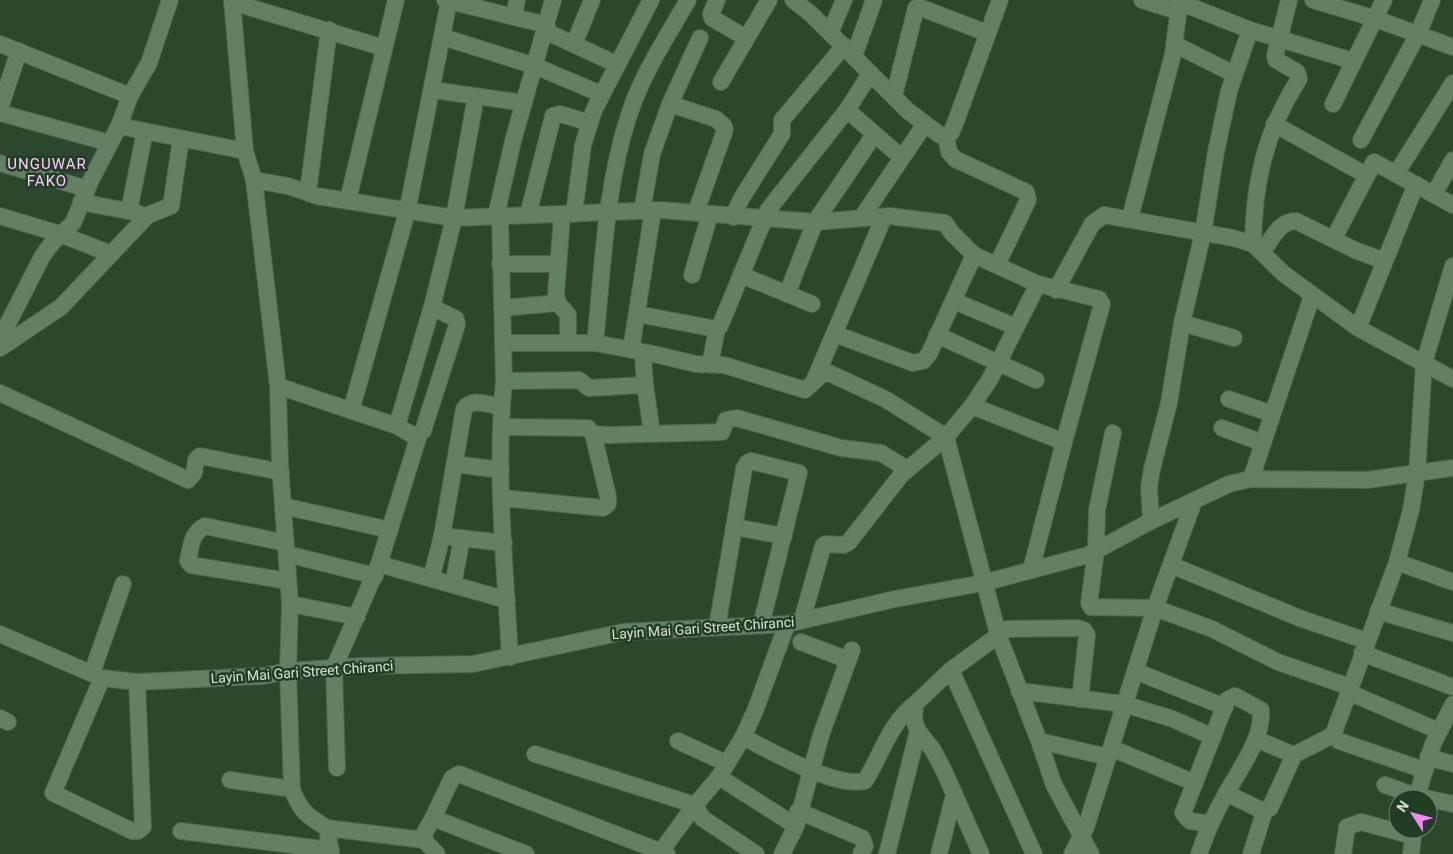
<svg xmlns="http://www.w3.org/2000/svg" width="1453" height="854" font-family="Roboto,sans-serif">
<rect width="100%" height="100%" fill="#2d472f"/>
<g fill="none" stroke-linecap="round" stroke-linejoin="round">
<defs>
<g id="minor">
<path d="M 232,0 L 245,151 L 254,180 L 278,386 L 280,465 L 290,604 L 288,671 L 292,789 C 300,811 307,816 327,828 L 331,854"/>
<polyline points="445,0 547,25"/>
<polyline points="717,0 711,14 712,18 746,38"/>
<polyline points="793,0 811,14 908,111 940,135 946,137"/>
<polyline points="1142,0 1177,11"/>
<polyline points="1313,0 1376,19 1453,47"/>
<polyline points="232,2 384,48"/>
<polyline points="1179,2 1250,30 1353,61"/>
<polyline points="514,17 517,0"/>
<polyline points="545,31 616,64"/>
<polyline points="830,33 844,0"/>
<polyline points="443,37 535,66 601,94"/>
<polyline points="0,44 130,96"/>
<polyline points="574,44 592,0"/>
<polyline points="1174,44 1234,74"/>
<polyline points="854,56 874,0"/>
<polyline points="721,82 769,0"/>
<polyline points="433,90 524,103"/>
<polyline points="894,96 916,8 919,7 987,33"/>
<polyline points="670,104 716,119 724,126 725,130 696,212"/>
<polyline points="1333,104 1384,0"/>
<polyline points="0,108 19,51"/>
<polyline points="847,110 901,157"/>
<polyline points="0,113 110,143"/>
<polyline points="1274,124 1366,175"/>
<polyline points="119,126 245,151"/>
<polyline points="946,137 949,152 955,159 1026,192 1028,200 997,265"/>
<polyline points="946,137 951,133 956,121 1000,0"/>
<polyline points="1361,140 1418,34 1432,0"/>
<polyline points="0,163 87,189"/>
<polyline points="1396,174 1453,83"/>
<polyline points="254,180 288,186 317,196 454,218 661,210 815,222 890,216 945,223 952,233 974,255 1038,284 1099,299 1102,304 1064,442"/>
<polyline points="308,192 329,30"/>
<polyline points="1434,194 1453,160"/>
<polyline points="348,200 396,0"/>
<polyline points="81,202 138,213"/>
<polyline points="129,211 145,131"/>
<polyline points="642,211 652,154 670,104 700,38"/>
<polyline points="574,214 583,145 594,110 651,0"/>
<polyline points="528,215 553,116 560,114 590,123"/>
<polyline points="0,216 60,234 111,254"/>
<polyline points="562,216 556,294 558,303 568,315 568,343"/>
<polyline points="733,217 741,199 782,134 782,120 844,46"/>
<polyline points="862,217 925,124"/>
<polyline points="1130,218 1173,54 1180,0"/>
<polyline points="1334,238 1374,162 1453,205"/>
<path d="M 1253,244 C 1254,182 1265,132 1299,79 L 1297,72 L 1276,60 L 1275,56 L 1289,0"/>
<path d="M 1263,251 C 1272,239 1279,221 1296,221 L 1357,251 L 1385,261"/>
<polyline points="500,264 558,264"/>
<polyline points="692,275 710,214"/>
<polyline points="741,275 812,304"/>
<polyline points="1056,290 1092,224 1104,215 1233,238 1253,244 1284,274 1358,328 1453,379"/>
<polyline points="787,294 815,222 874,135"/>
<polyline points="954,301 1016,327"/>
<polyline points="502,308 558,303"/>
<polyline points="637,314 711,328 717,329 720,326 768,210 847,110 870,74"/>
<polyline points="1182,323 1234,338"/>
<polyline points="1358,328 1416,184"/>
<polyline points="835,334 913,363 923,361 929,354 974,255"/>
<polyline points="937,335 1036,380"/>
<polyline points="0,339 43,255 53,242 73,223 91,180 119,126 130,96 149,63 170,0"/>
<polyline points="503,343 595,343 649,353"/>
<path d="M 595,343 C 603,268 605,187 629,115 C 642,74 667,37 688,0"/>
<polyline points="0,348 61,307 148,215 171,206 181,139"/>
<polyline points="631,350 653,210"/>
<polyline points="710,364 717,329"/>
<polyline points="504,381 579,380 589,388 645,385 652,433"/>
<polyline points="814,381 884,217"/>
<polyline points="645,385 643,357 649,353 696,364 724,365 805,390 821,375 829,373 885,399 946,437 998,634 1039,741 1054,785 1091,854"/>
<polyline points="278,386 397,426 414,436 423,431 457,325 456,319 432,307"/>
<polyline points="0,393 188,480 194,473 196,460 200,456 281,472"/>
<polyline points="1229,399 1272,414"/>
<polyline points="972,406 990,379 1038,284"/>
<polyline points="351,411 407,212 449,1"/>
<polyline points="397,426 433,303 454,218 476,96"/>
<polyline points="502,427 588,428 593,434 609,435 722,432 726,420 737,418 841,448 881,453 907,469"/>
<polyline points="1222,428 1263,443"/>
<polyline points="1113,433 1097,510 1096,551 1089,603 1091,607 1155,608 1212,629 1278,662 1350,687"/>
<polyline points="455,464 501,470"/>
<polyline points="1251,479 1312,296"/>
<polyline points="502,498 603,508 608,504 608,496 593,434"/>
<polyline points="283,506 390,530"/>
<polyline points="1151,521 1149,487 1152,469 1169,403 1182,323 1203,233 1216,152 1229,91 1250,30"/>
<polyline points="734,527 784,536"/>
<polyline points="442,536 504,543"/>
<path d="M 286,543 L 205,526 C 191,533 191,547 188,561 L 191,565 L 288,581"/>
<polyline points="287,554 375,576"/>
<polyline points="1397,562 1453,582"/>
<polyline points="379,564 419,435"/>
<polyline points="1171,565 1302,619 1367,641"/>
<path d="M 431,579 L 442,536 L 464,409 C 472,397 489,405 502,407"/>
<polyline points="453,585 462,538"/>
<polyline points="290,604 357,617"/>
<polyline points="1378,611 1453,633"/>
<polyline points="802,620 823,546 826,544 844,545 849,542 901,475 946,437 972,406 1064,442 1031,570"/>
<polyline points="717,627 744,469 747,463 751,461 799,473 761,625"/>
<polyline points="0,634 102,678 137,682 263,676 288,671 362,666 473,664 623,632 787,624 895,599 983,583 1088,555 1151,521 1229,484 1251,479 1367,480 1453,468"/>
<polyline points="801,642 848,660"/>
<polyline points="1362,653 1453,687"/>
<path d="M 510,657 C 505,566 495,472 504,381 L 500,216 L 498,207 L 513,141 L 553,0"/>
<polyline points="951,670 1034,854"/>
<polyline points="1135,671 1225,707"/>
<polyline points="92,673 123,584"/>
<polyline points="102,678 53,793 132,831 138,831 143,827 137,682"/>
<polyline points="1019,691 1124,704 1173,719 1213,737"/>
<polyline points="1348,692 1439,731"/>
<polyline points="0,718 8,722"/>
<path d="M 743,737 C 771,751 834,788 865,781 C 882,754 889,724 915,704"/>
<polyline points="1256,739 1294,755"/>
<polyline points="678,741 726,763"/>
<polyline points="1039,741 1108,757"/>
<polyline points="1111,748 1195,783"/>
<polyline points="535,754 695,805 702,818 756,854"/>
<polyline points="1428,757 1453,764"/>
<polyline points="337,768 334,668 379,564 507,600"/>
<polyline points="1424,770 1339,741 1333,735 1397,562 1411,510 1417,473 1424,363 1453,266"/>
<polyline points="719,777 796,826"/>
<polyline points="230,780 292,789"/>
<polyline points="1385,785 1416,796 1453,804"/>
<polyline points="1226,793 1261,810 1270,808 1294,755 1333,735"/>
<polyline points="1416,799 1433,744 1453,704"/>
<polyline points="798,811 862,838 865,846 861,854"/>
<polyline points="433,818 452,778 459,774 667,854"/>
<polyline points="327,828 424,840"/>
<polyline points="181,831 331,850"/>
<polyline points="437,854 424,840 425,832 433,818 526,854"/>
<polyline points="659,854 695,805 719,777 743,737 755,711 787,624"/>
<polyline points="782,854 796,826 821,735 852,650"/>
<polyline points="887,854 918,731"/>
<polyline points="939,854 954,795"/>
<polyline points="981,854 944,771 933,750 918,731 914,720 915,704 951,670 1007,629 1078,628 1084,630 1087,635 1080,699"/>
<polyline points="1072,854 1086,827 1155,608 1194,501"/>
<path d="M 1199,854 C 1206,833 1215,813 1226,794 C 1239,769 1263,740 1261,710 L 1235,696 L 1227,700 L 1183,813 L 1190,821 L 1210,824"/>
<polyline points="1251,854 1265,810"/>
<polyline points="1343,854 1347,827 1361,822 1413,836"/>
<polyline points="1411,854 1414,829"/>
</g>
</defs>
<!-- minor casing -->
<use href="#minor" stroke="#4e644f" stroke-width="18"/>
<!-- minor -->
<use href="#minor" stroke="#637f64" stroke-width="16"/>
</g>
<g text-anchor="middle" stroke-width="5" stroke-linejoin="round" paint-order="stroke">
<!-- street labels -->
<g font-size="14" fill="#d4e3d4" stroke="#233c25">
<text transform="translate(703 628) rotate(-4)" y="5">Layin Mai Gari Street Chiranci</text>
<text transform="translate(302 672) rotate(-4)" y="5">Layin Mai Gari Street Chiranci</text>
</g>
<!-- neighbourhood labels -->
<g font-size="15" letter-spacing="1" fill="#fccefc" stroke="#233c25">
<text x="47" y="169">UNGUWAR<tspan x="47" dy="17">FAKO</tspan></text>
</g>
</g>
<!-- north arrow -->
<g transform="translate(1413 814) rotate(306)"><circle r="24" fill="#233c25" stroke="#6a7f6b"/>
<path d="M0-4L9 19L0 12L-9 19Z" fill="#f18af4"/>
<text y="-8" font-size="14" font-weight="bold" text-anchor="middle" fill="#d4e3d4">N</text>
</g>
</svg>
